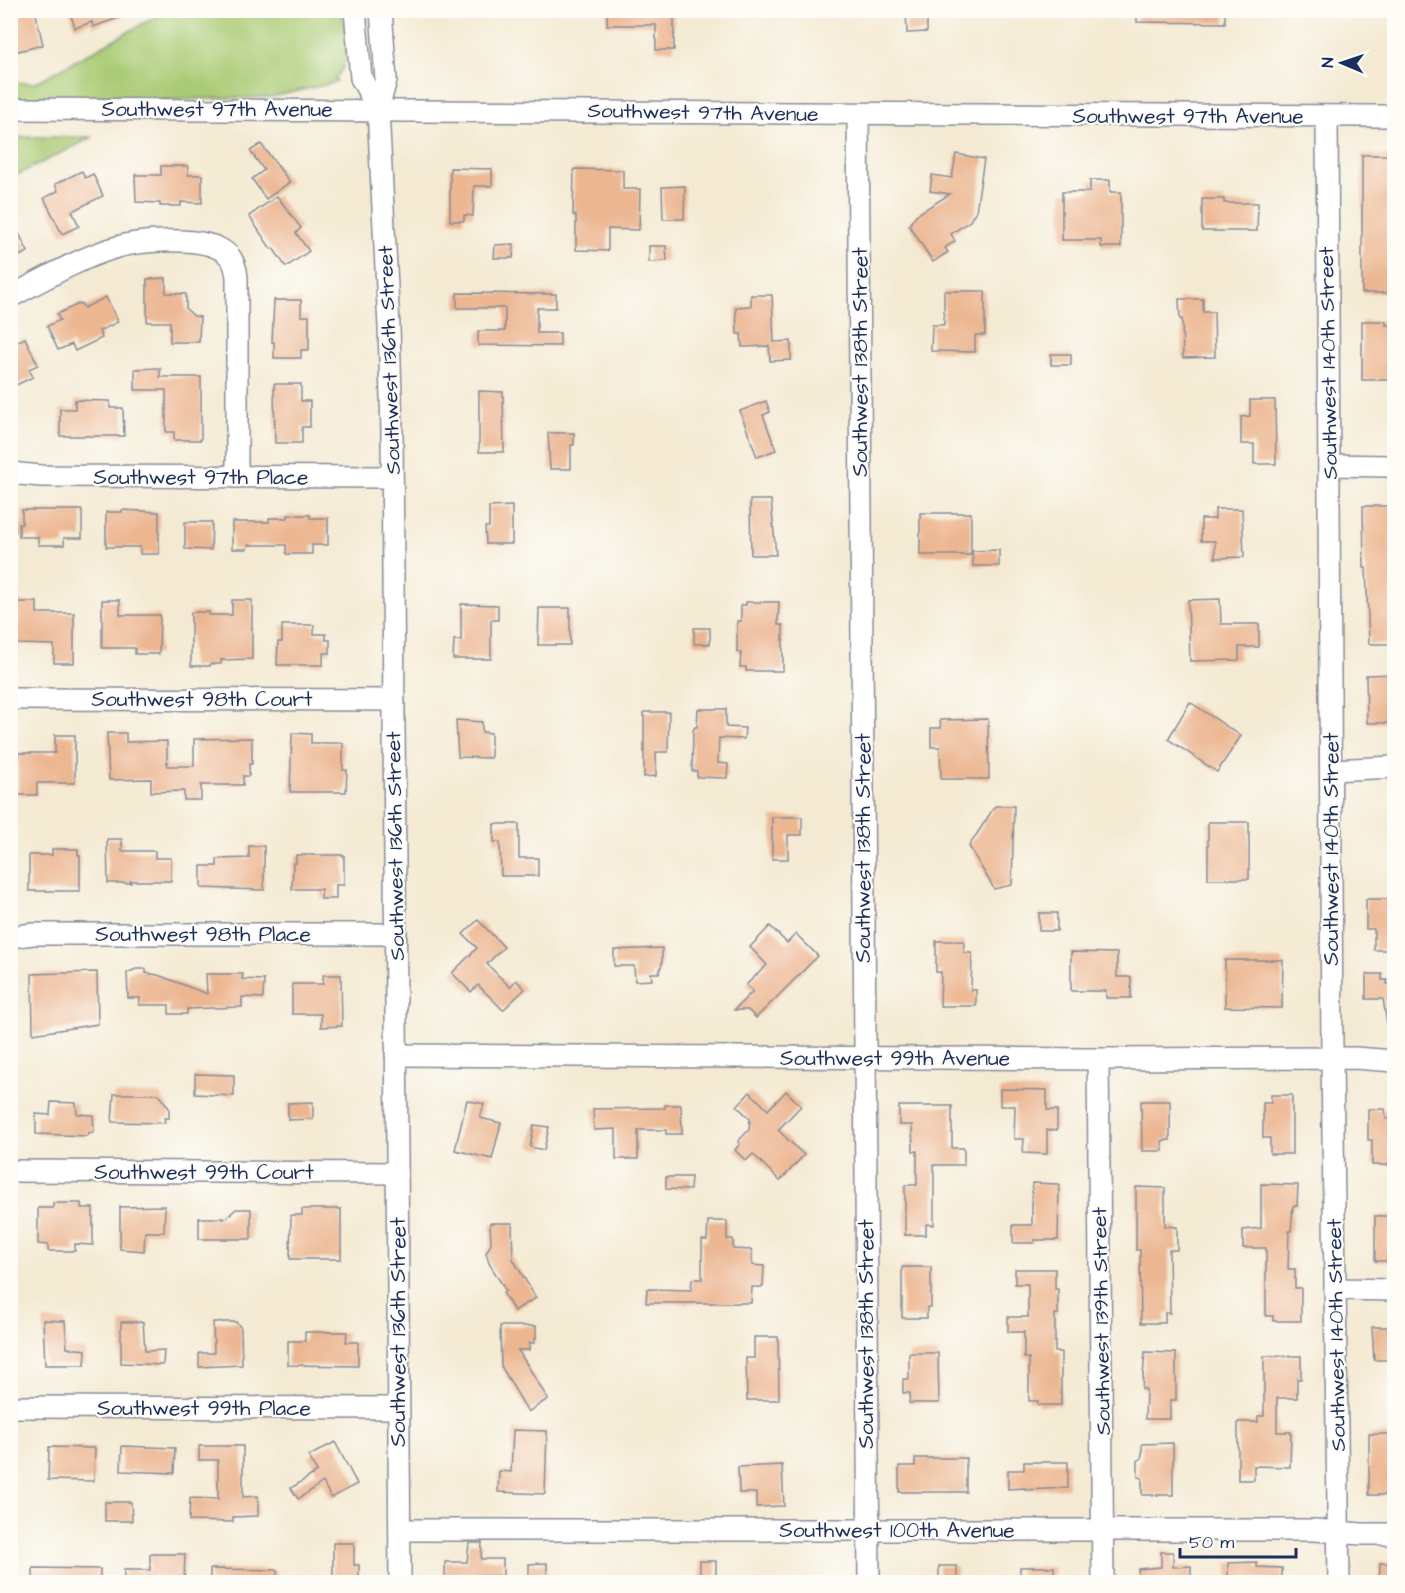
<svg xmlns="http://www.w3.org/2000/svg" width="1405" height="1593" font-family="'Architects Daughter',sans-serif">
<rect width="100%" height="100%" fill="#fdfcf7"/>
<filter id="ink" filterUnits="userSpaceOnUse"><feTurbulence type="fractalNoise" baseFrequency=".0167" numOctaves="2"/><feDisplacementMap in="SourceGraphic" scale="12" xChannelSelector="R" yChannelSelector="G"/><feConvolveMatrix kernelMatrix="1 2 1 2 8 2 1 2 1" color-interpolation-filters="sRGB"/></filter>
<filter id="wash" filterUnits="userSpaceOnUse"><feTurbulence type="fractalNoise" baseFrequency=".008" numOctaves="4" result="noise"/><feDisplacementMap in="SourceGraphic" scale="24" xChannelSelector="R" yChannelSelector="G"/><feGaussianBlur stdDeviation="1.35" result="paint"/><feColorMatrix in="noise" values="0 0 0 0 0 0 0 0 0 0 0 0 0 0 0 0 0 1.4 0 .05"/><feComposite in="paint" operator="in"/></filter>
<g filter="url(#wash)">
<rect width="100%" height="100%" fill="#f4ead3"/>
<!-- green -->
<g fill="#aacb74" stroke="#627d69" stroke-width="1.5">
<path d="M 166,11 L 342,11 C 344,32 353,63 335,78 L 337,81 L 333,83 L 272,97 L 167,100 L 11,99 L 11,82 L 35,83 Z"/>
<polygon points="11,137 93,137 11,178"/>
</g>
<g id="blocks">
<!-- building -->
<g fill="#ecb691">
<polygon points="10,10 35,10 43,45 10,53"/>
<polygon points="69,10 134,10 135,12 93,27 92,22 75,28"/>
<polygon points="607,10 674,10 674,50 656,50 656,25 607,25"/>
<polygon points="906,10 927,10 927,32 907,33"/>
<polygon points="1137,10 1225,10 1225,23 1137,22"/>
<polygon points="261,144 290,182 266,199 252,179 264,170 250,151"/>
<polygon points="956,154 984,159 976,211 970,221 951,234 955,241 945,248 948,252 933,262 909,225 916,215 950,194 930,191 932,175 952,178"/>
<rect x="1362" y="155" width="33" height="138"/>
<polygon points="161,166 188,166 188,175 202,175 202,203 181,202 181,206 160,206 160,203 136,202 135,175 161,175"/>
<polygon points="450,168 492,169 492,186 474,186 473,216 464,215 464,221 450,221"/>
<polygon points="574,169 623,170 623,189 640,189 639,230 608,229 608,251 576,250 576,215 573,215"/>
<polygon points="82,171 85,178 93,174 103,196 72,211 79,226 62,234 44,198 58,191 55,184"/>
<polygon points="1090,180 1110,180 1110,192 1121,192 1121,247 1101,247 1101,240 1062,240 1062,192 1090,192"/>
<polygon points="685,186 684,219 663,219 662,187"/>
<polygon points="277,196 301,228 296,233 309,251 286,267 273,248 271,249 249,216"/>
<polygon points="1202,199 1224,199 1224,203 1258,203 1257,231 1202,231"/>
<polygon points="10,215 28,252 10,260"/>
<polygon points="514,244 513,258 494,258 495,245"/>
<polygon points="649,246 666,246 667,261 649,262"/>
<polygon points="166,278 166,293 186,294 186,309 194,316 200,317 199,342 170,342 170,322 147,322 147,279"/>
<polygon points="944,291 985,291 985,335 975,335 975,352 931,351 932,325 944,325"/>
<polygon points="457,293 556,294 556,308 537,308 537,333 560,333 560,346 478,345 478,331 505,331 505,308 457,308"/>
<polygon points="751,295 772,295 774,342 791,341 791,360 770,361 769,346 742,347 741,334 737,334 736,307 751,306"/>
<polygon points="106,297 118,322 99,331 102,338 75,351 72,344 58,350 47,326 60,320 57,314 81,303 84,308"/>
<polygon points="1179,299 1203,299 1203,312 1214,312 1215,357 1183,358 1182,319 1180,319"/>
<polygon points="274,300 301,300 301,316 309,316 309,350 301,350 301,358 274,358 274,342 272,342"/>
<polygon points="1362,321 1386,321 1386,325 1395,325 1395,363 1388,363 1389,380 1362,380"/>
<polygon points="25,338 38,365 29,369 33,377 10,388 10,345"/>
<rect x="1051" y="354" width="20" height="11"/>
<polygon points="160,368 160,377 201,377 201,440 174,440 174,432 166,432 166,390 135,390 135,369"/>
<polygon points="274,384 301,384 301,401 310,401 310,427 302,427 302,443 275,443"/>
<polygon points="479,391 503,392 504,452 479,452"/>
<polygon points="75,400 110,401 110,408 123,408 124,436 60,436 60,409 75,409"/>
<polygon points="1250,400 1275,400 1276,464 1254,464 1254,444 1241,444 1241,417 1250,416"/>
<polygon points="766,401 770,412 763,415 776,450 757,457 740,411"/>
<polygon points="548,433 574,433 574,445 571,445 571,469 550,469"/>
<polygon points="750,500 771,500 776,555 751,555"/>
<polygon points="512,506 512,544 486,544 485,527 489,527 489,507"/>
<polygon points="1363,506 1395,506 1395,630 1391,630 1391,644 1369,644 1366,568 1364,568"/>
<polygon points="1215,509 1242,509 1244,557 1215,558 1215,541 1201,541 1201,519 1215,519"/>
<polygon points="22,510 82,510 82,538 64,538 64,545 38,545 38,537 19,537 19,524 22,524"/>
<polygon points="122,510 159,512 159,554 140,554 140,547 106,547 106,512 122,512"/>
<rect x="920" y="513" width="51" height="42"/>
<polygon points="288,515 310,515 310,518 328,518 328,545 312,545 312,554 286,554 286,545 248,545 247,549 232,549 232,522 269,522 269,518 288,518"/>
<polygon points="185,522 212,522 211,550 185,549"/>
<polygon points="999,550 999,566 973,566 972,551"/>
<polygon points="1220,599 1221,624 1259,624 1259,647 1239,647 1239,660 1190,661 1188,600"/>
<polygon points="102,600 120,600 120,615 160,615 159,654 135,654 135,648 102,648"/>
<polygon points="232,600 252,600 252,659 221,660 221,664 210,664 210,666 191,666 191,612 209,612 209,615 232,615"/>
<polygon points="18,602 37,602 37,613 74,613 74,663 54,663 54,645 17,644"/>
<polygon points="746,602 779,602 778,625 783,625 783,671 746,671 746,667 740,667 741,652 737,652 737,621 741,621 741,605 746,605"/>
<polygon points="461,604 498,605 498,620 491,620 491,659 453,659 454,640 461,640"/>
<polygon points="539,608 570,608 570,645 538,645"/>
<polygon points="282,625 314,625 314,634 326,634 326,640 330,640 330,653 323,653 323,665 277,665 278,642 282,642"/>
<rect x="694" y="628" width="16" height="16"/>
<polygon points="1395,674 1395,723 1367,723 1366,675"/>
<polygon points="1190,702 1241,736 1217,772 1168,739"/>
<polygon points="698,709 726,709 726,727 745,728 744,739 719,738 718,763 728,764 727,778 697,777 697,771 692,771 693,730 695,727 697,727"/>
<polygon points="644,712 669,712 668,752 656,752 656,776 644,777"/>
<polygon points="988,719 989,779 941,779 940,747 931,747 931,728 941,728 940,720"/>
<polygon points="456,720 482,722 482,732 491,733 491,758 458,757"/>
<polygon points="107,733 126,733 126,742 167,741 167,766 194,766 194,739 252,738 252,764 249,764 249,776 243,776 243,785 201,785 201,800 184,800 184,791 151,792 151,779 109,780"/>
<polygon points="292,733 311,734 311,743 343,743 343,770 347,770 346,792 290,792"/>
<polygon points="55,735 75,735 75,783 37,783 37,795 18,795 18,753 55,753"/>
<polygon points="995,806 1014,806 1012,885 994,889 969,846"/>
<polygon points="772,817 802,817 802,835 788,835 788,859 772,859"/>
<rect x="1208" y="822" width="41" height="57"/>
<polygon points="494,824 519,824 519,858 538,858 538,876 501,876 500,842 494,842"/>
<polygon points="107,839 122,839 122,851 155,851 155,858 171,858 171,881 130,881 131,883 108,883"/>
<polygon points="249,846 264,846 264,890 201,888 201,866 217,866 217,859 249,858"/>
<polygon points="52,849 78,849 78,855 80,855 80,891 29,891 29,855 52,855"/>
<polygon points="296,855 344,855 344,885 336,885 336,899 321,899 321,889 292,889 293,863 296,863"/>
<polygon points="1366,899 1395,899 1395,950 1374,950 1374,929 1366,929"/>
<rect x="1039" y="913" width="18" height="18"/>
<polygon points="478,920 504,947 487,964 510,987 516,980 525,989 503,1010 478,985 471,992 452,973 477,948 463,934"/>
<polygon points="770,926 787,943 796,934 818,956 756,1018 748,1010 734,1010 753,991 746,985 767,965 750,947"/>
<polygon points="936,941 964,941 964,953 972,953 971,990 976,990 976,1006 940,1006 941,972 936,972"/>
<polygon points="662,948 662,964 659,973 651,973 652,980 635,981 634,966 614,966 614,950"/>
<polygon points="1071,952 1117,953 1117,977 1131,977 1131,998 1106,998 1106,991 1071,991"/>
<polygon points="1225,960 1283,960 1282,1008 1225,1007"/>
<polygon points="136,969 146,969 146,973 158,975 207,994 206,974 243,974 242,979 264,980 263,998 242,997 242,1007 187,1009 187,1014 169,1014 169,1005 139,1005 140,998 128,998 127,973"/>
<polygon points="97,972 98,1024 33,1034 32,974"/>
<polygon points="1366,974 1382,974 1382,980 1387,980 1387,984 1395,983 1395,1024 1387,1024 1383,999 1366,999"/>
<polygon points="323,975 341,975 342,1026 321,1027 321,1014 292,1014 292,984 323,984"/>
<polygon points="195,1074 234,1075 234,1096 195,1094"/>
<polygon points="1000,1089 1047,1090 1047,1110 1057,1110 1057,1130 1047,1130 1047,1154 1023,1153 1024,1139 1014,1139 1015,1106 1000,1106"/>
<polygon points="786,1091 801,1106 778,1130 804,1155 780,1181 753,1154 746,1161 735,1150 740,1144 738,1141 749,1130 750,1119 737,1106 750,1092 768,1110"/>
<polygon points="114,1094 159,1094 169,1108 169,1118 164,1118 165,1123 112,1122"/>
<polygon points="1271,1095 1292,1095 1292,1154 1270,1154 1270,1138 1263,1138 1263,1103 1271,1103"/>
<polygon points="467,1100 484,1104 480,1118 501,1123 492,1159 455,1150"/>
<polygon points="1141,1101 1170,1101 1170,1140 1162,1141 1163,1151 1142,1151"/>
<polygon points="51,1102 76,1103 77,1114 93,1115 94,1132 88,1133 87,1136 36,1134 36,1114 50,1115"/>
<polygon points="313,1102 313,1119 288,1120 288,1103"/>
<polygon points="665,1105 681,1105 682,1134 666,1134 666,1130 638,1130 638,1159 616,1159 616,1129 594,1130 593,1109 665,1108"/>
<polygon points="899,1106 952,1106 952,1148 964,1148 964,1165 934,1165 934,1225 926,1224 926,1235 905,1235 905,1185 917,1185 917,1151 913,1151 912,1125 899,1125"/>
<polygon points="1368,1109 1385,1109 1386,1119 1395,1119 1395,1165 1372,1165 1372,1140 1368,1140"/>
<polygon points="534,1125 549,1127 544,1150 530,1147"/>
<polygon points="666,1177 691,1177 690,1190 666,1189"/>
<polygon points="1032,1183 1059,1184 1058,1240 1034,1240 1034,1243 1013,1243 1013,1225 1032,1225"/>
<polygon points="1261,1184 1298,1185 1297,1206 1293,1206 1291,1231 1289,1231 1288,1269 1295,1269 1295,1288 1301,1288 1301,1321 1273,1321 1273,1316 1266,1316 1266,1248 1243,1248 1243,1230 1261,1228"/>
<polygon points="1136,1187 1165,1188 1165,1226 1177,1227 1177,1250 1169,1250 1170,1313 1165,1313 1165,1323 1141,1323 1140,1250 1136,1250"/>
<polygon points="53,1203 81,1203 81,1208 93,1208 93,1245 75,1244 75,1251 48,1251 48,1245 38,1244 38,1208 53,1208"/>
<polygon points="165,1206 164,1232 145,1232 144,1251 120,1249 120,1207"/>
<polygon points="236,1209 251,1209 251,1239 199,1239 199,1218 226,1218"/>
<polygon points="302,1209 341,1209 341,1259 290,1259 291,1215 302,1215"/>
<polygon points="1375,1216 1395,1216 1393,1261 1375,1261"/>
<polygon points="708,1221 727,1221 727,1239 733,1239 733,1249 752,1250 752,1265 764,1266 763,1287 752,1287 751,1303 646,1303 647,1289 691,1290 692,1279 702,1279 702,1240 707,1240"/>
<polygon points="490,1223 512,1223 513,1259 536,1298 514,1311 503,1293 506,1291 489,1263 486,1253 491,1244"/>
<polygon points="902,1267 931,1267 931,1307 927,1307 927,1318 902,1318"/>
<polygon points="1015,1269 1055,1269 1055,1289 1058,1289 1058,1314 1055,1314 1055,1352 1061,1352 1061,1405 1038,1405 1038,1401 1029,1401 1029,1358 1024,1358 1024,1332 1008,1332 1008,1317 1028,1317 1028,1284 1015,1284"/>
<polygon points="43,1320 65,1321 67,1348 86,1350 85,1365 45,1365"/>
<polygon points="121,1322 143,1322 145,1351 164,1350 163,1365 121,1363"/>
<polygon points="213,1322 236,1322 241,1328 242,1365 199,1367 199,1353 214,1353"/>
<polygon points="500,1326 536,1326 536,1339 534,1339 534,1343 529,1343 529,1350 518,1350 548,1399 528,1412 501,1366"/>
<polygon points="1372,1327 1395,1327 1395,1360 1374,1360"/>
<polygon points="305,1332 347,1332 346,1342 358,1342 358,1366 288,1365 288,1341 305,1341"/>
<polygon points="754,1337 778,1337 779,1400 747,1400 746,1358 754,1358"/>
<polygon points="1145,1352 1176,1353 1176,1400 1170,1400 1170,1419 1145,1419 1146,1389 1142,1389"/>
<polygon points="909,1353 938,1353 939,1403 909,1403 910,1393 903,1393 903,1379 909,1379"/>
<polygon points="1264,1356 1301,1356 1301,1379 1297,1379 1297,1398 1277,1398 1277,1432 1291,1432 1290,1467 1254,1466 1254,1480 1238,1480 1238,1422 1258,1422 1258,1416 1264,1416"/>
<polygon points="513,1430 547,1431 545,1494 498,1492 499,1471 511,1472"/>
<polygon points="1369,1434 1395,1434 1395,1490 1390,1490 1390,1495 1369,1495"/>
<polygon points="335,1442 357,1484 331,1498 323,1482 298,1499 291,1488 317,1472 309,1456"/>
<polygon points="1173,1443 1173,1495 1142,1495 1142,1478 1138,1477 1138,1460 1141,1459 1142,1454 1142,1444"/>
<polygon points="122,1446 175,1448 174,1473 121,1471"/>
<polygon points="199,1446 243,1446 243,1497 258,1496 258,1516 233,1517 233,1522 189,1521 190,1498 218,1499 218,1460 199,1460"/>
<polygon points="49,1447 95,1448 94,1481 48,1480"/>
<polygon points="915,1458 966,1458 966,1492 899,1492 899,1466 915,1466"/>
<polygon points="1024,1462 1068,1462 1068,1488 1025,1490 1025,1488 1008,1489 1008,1470 1024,1470"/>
<polygon points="782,1465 784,1506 756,1507 756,1493 739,1493 738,1467"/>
<polygon points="105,1502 131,1502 132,1521 105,1521"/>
<polygon points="333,1543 354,1543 354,1565 359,1565 359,1582 333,1582"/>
<polygon points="469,1543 482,1543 481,1559 503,1559 503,1576 475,1576 475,1582 445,1582 445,1562 467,1562"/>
<polygon points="1161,1552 1173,1552 1173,1567 1191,1566 1191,1582 1139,1582 1138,1569 1161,1567"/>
<polygon points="150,1554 185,1554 184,1582 124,1582 124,1570 150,1570"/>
<rect x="700" y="1561" width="16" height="21"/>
<polygon points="1257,1562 1257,1567 1282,1568 1282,1582 1228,1582 1228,1563"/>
<polygon points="547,1563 547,1582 532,1582 532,1580 529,1580 529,1564"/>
<polygon points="1380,1563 1395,1563 1395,1582 1379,1582"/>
<rect x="939" y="1566" width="18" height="16"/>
<rect x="1020" y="1567" width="34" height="15"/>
<polygon points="33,1568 100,1569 100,1582 33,1582"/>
<polygon points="210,1569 277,1570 277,1582 210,1582"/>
</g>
</g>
</g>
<g filter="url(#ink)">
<use href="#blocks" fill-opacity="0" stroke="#888c98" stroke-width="1.5"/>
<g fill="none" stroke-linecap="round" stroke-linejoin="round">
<defs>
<g id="minor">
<polyline points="355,10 361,78 378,109"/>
<polyline points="381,10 386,80 378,109 389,327 392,433 400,1582"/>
<path d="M 10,109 C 472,109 933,117 1394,116"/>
<polyline points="858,114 869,1582"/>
<polyline points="1327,116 1332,1058 1339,1582"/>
<path d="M 10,297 C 44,279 78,259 114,248 C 139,240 205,235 226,253 C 234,259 236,268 237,277 L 237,477"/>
<polyline points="1330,465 1389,466 1394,468"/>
<polyline points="10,473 41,476 392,477"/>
<polyline points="10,699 393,700"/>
<polyline points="1331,770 1394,767"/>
<polyline points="10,937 33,934 396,934"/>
<polyline points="396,1055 1098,1059 1355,1058 1394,1061"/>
<polyline points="1098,1059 1103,1582"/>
<polyline points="10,1171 397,1173"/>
<polyline points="1335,1289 1394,1290"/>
<polyline points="10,1407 398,1408"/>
<polyline points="400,1530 1315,1530 1361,1534 1394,1534"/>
</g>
</defs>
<!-- minor casing -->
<use href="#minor" stroke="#888c98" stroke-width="24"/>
<!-- minor -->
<use href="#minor" stroke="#fff" stroke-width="21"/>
</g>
</g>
<g text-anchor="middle" stroke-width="4.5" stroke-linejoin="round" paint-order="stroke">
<!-- street labels -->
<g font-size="21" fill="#1b2f5e" stroke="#fdfcf7">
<text x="217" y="116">Southwest 97th Avenue</text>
<text transform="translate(703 112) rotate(1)" y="7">Southwest 97th Avenue</text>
<text x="1188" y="123">Southwest 97th Avenue</text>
<text transform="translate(389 360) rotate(-92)" y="7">Southwest 136th Street</text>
<text transform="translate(860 362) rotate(-90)" y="7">Southwest 138th Street</text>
<text transform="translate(1328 363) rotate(-91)" y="7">Southwest 140th Street</text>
<text x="201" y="484">Southwest 97th Place</text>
<text x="202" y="706">Southwest 98th Court</text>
<text transform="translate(395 846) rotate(-91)" y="7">Southwest 136th Street</text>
<text transform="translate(863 848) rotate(-90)" y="7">Southwest 138th Street</text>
<text transform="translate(1331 849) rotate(-90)" y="7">Southwest 140th Street</text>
<text x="203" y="941">Southwest 98th Place</text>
<text x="895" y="1065">Southwest 99th Avenue</text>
<text x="204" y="1179">Southwest 99th Court</text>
<text transform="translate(1101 1321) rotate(-91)" y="7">Southwest 139th Street</text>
<text transform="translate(398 1332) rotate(-90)" y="7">Southwest 136th Street</text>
<text transform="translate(866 1334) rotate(-90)" y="7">Southwest 138th Street</text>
<text transform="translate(1336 1335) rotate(-91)" y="7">Southwest 140th Street</text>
<text x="204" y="1415">Southwest 99th Place</text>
<text x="897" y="1537">Southwest 100th Avenue</text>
</g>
</g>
<!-- margin -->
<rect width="1405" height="1593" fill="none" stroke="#fdfcf7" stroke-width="36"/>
<!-- north arrow -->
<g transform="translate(1342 63) rotate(272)" stroke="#fdfcf7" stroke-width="4.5" paint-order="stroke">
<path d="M0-4.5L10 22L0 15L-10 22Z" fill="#1b2f5e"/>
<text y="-9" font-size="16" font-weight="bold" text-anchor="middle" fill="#1b2f5e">N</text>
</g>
<!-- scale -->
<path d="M1180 1548v9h116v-9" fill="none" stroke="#1b2f5e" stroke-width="3"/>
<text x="1189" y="1548" font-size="18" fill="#1b2f5e" stroke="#fdfcf7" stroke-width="4.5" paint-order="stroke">50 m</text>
</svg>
